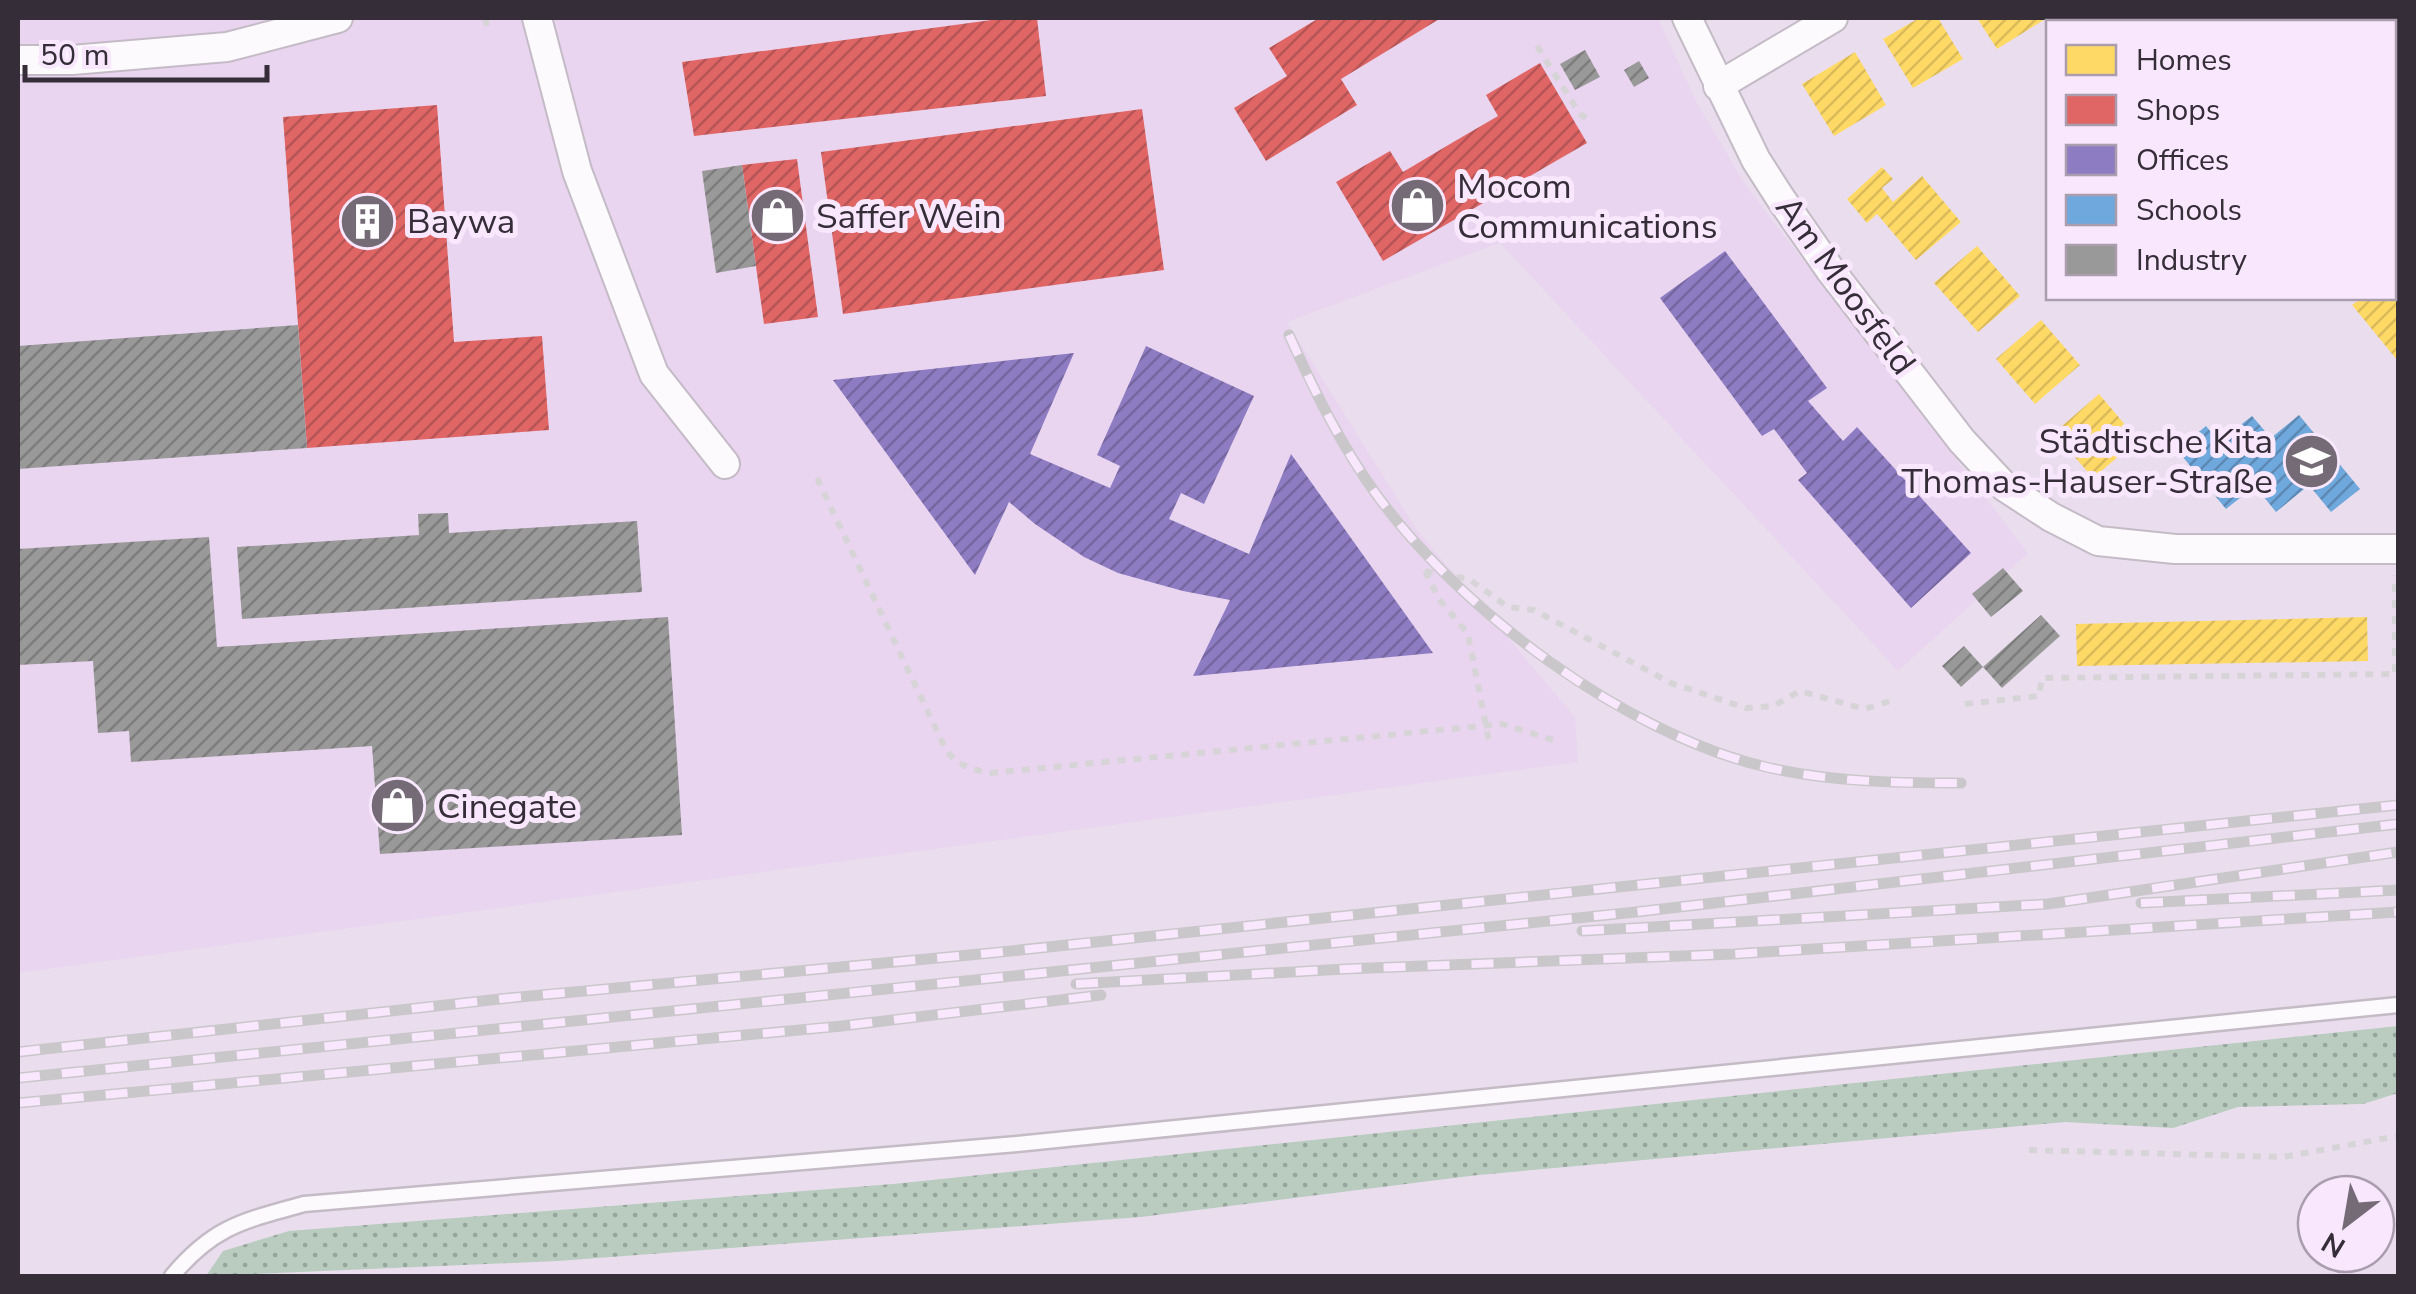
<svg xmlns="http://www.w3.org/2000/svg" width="2416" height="1294" font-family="'Nunito Sans',sans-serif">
<defs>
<pattern id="grass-dots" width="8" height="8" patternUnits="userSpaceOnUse" patternTransform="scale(2.5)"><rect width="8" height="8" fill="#b9ccbf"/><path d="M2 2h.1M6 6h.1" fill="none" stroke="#97a69c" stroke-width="1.8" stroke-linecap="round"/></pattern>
<pattern id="homes-hatch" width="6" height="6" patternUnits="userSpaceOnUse" patternTransform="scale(2.5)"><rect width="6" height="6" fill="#ffd966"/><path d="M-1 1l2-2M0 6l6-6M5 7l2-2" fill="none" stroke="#dbbb59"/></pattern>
<pattern id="shops-hatch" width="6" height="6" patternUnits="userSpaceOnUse" patternTransform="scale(2.5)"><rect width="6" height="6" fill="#e06666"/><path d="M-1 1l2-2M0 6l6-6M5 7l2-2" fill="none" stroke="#b65455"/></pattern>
<pattern id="offices-hatch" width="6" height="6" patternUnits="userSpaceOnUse" patternTransform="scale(2.5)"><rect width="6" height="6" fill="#8e7cc3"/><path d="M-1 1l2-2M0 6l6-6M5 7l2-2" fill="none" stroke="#75669f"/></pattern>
<pattern id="schools-hatch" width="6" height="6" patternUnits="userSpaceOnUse" patternTransform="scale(2.5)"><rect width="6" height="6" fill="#6fa8dc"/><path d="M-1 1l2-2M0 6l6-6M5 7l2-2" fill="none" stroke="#5c89b3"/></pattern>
<pattern id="industry-hatch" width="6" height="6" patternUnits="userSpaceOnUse" patternTransform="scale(2.5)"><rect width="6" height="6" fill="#999"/><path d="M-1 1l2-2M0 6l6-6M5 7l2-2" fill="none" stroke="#7e7d7e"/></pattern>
</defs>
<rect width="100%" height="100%" fill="#eadeee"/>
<!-- built -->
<polygon fill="#e9d5ef" points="18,18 1658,18 1696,101 1746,186 2028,553 1898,671 1500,243 1287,322 1417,530 1575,717 1578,762 18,973"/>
<!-- grass -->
<polygon fill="url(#grass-dots)" points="2398,1026 2398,1093 2363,1104 2238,1107 2173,1128 2065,1122 1478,1175 1141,1217 558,1261 206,1276 223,1251 289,1231 893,1184"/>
<!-- homes -->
<g fill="url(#homes-hatch)">
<polygon points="1919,18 1938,18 1963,59 1913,88 1883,39"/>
<polygon points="1977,18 2047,18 1997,49"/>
<polygon points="1855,52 1886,105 1834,136 1802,84"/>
<polygon points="1882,167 1893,179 1882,188 1893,202 1922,176 1961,222 1916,260 1877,214 1867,223 1847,199"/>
<polygon points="1977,246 2020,296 1978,332 1934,283"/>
<polygon points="2398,267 2398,361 2352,305 2362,298 2394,298 2394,271"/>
<polygon points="2041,320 2080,365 2035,404 1996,359"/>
<polygon points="2099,394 2138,440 2093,478 2054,433"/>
<polygon points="2367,617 2368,661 2077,666 2076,624"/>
</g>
<!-- shops -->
<g fill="url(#shops-hatch)">
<polygon points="1006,18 1037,18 1046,96 694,136 682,62"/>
<polygon points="1319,18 1441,18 1341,79 1357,105 1266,161 1234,108 1287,76 1269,48"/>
<polygon points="1540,63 1587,143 1383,261 1336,182 1390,151 1403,172 1450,144 1498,116 1486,95"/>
<polygon points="437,105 454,342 542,336 549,430 307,448 283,117"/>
<polygon points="1142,109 1164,270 843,314 821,152"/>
<polygon points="797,159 818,317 764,324 742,165"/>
</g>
<!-- offices -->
<g fill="url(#offices-hatch)">
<polygon points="1725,251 1827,388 1808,401 1843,441 1857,427 1971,553 1911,608 1798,480 1807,473 1774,429 1762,436 1660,298"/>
<polygon points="1146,346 1254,396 1204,504 1181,493 1169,519 1249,554 1291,454 1433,653 1193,676 1230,600 1183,591 1118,573 1084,557 1035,524 1009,502 975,575 833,380 1074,353 1030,454 1110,488 1120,466 1097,455"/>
</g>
<!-- schools -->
<polygon fill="url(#schools-hatch)" points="2299,415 2360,489 2331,512 2309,485 2276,512 2255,486 2226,509 2177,450 2206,426 2219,442 2252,416 2271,438"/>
<!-- industry -->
<g fill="url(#industry-hatch)">
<polygon points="1585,50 1600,77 1575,90 1560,64"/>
<polygon points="1639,61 1649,78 1634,87 1624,70"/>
<polygon points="742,165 756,266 716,273 702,171"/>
<polygon points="298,325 307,448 18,469 18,346"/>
<polygon points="448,513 449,533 637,521 642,592 242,619 237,547 419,535 418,514"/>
<polygon points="209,537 217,647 668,617 682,835 380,854 372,746 131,762 129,731 98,733 93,661 18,665 18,549"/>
<polygon points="2003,568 2023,591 1991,617 1972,594"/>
<polygon points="2041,615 2060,636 2002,688 1983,667"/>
<polygon points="1964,646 1983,667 1961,687 1942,666"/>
</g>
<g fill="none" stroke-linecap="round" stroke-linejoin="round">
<defs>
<path id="service" d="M 172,1276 C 214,1226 243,1221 304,1204 L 1017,1144 L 2398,1005"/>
<g id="minor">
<polyline points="537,18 577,171 654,374 725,464"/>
<polyline points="1687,18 1756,160 1781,199 1831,271 1962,441 2005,487 2051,517 2098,541 2175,549 2398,549"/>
<polyline points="2394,30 2398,36"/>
<polyline points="18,60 72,60 227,47 338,18"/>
<polyline points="1718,86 1833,18"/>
</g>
</defs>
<!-- service casing -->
<use href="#service" stroke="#c4bbc7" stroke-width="19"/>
<!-- minor casing -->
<use href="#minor" stroke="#c4bbc7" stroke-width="32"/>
<!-- path -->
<g stroke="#d7d4d8" stroke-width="6" stroke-dasharray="8 8" stroke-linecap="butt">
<polyline points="485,18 488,29"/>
<polyline points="1537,46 1580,114 1586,118"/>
<path d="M 817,478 L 946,750 C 958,766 971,769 990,773 L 1502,724 L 1553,740"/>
<polyline points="1425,571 1469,579 1508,607 1534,610 1671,683 1746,708 1773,706 1800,691 1864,709 1894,700"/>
<polyline points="1425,571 1439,599 1468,634 1490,747"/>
<polyline points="1965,704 2039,696 2042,678 2395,674 2395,575"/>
<polyline points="2029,1150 2283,1157 2398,1136"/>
</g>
<!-- service -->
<use href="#service" stroke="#fcfafc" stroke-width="14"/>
<!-- minor -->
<use href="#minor" stroke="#fcfafc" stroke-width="28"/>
<defs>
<g id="rail">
<path d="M 1289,335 C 1314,390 1340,444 1376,494 C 1460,610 1625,734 1766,767 C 1831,782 1895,783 1961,783"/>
<polyline points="2141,903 2398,890"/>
<polyline points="1582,931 2048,904 2398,852"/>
<polyline points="1076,984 1345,969 1734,954 2398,912"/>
<polyline points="18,1052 509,998 991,953 2398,805"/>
<polyline points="18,1078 1636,912 2398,824"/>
<polyline points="18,1103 842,1026 1101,995"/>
</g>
</defs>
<!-- rail casing -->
<use href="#rail" stroke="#cac7cb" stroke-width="11"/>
<!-- rail -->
<use href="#rail" stroke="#f8e7fd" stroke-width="8" stroke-dasharray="22" stroke-linecap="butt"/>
</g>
<!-- icons -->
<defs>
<symbol id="shop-disc" viewBox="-11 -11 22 22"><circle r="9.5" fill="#746b77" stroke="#f8e7fd"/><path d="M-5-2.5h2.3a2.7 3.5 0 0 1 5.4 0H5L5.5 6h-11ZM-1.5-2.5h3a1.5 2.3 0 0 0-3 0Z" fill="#fff"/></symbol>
<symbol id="building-disc" viewBox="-11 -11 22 22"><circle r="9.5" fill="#746b77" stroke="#f8e7fd"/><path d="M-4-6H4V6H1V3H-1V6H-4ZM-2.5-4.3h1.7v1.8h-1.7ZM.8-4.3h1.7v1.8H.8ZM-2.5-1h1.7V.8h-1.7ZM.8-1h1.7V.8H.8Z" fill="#fff"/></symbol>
<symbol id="school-disc" viewBox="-11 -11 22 22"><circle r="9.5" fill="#746b77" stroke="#f8e7fd"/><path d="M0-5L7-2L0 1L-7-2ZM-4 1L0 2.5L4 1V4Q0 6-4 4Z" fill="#fff"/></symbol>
</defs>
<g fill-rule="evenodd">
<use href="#shop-disc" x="1386" y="174" width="63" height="63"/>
<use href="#shop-disc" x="746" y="184" width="63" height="63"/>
<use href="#building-disc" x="336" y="190" width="63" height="63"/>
<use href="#school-disc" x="2280" y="430" width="63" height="63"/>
<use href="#shop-disc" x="366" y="774" width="63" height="63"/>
</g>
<g text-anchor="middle" stroke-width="10" stroke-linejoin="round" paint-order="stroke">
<!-- poi labels -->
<g font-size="35" fill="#352d37" stroke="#f8e7fd" text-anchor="start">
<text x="1457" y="198">Mocom<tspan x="1457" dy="40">Communications</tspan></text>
<text x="816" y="228">Saffer Wein</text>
<text x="407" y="233">Baywa</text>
<text x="2273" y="453" text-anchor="end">Städtische Kita<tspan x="2273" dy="40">Thomas-Hauser-Straße</tspan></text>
<text x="437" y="818">Cinegate</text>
</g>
<!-- street labels -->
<g font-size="35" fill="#352d37" stroke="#f8e7fd">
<text transform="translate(1846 285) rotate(54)" y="12">Am Moosfeld</text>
</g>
</g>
<!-- border -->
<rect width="2416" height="1294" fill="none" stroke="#352d37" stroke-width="40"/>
<!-- legend -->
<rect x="2046" y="20" width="350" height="280" fill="#f8e7fd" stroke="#aa9dae" stroke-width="2.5"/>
<rect x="2066" y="45" width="50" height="30" fill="#ffd966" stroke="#aa9dae" stroke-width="2.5"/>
<text x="2136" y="70" font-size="30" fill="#352d37">Homes</text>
<rect x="2066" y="95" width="50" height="30" fill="#e06666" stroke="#aa9dae" stroke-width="2.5"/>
<text x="2136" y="120" font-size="30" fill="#352d37">Shops</text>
<rect x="2066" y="145" width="50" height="30" fill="#8e7cc3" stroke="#aa9dae" stroke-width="2.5"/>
<text x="2136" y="170" font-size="30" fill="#352d37">Offices</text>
<rect x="2066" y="195" width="50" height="30" fill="#6fa8dc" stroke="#aa9dae" stroke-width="2.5"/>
<text x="2136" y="220" font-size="30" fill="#352d37">Schools</text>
<rect x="2066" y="245" width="50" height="30" fill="#999999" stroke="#aa9dae" stroke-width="2.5"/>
<text x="2136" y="270" font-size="30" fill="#352d37">Industry</text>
<!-- north arrow -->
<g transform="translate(2346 1224) rotate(211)"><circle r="48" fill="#f8e7fd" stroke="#aa9dae" stroke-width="2.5"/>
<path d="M0-8L18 38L0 25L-18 38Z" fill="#746b77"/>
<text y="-15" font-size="28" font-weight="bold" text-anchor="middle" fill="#352d37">N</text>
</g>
<!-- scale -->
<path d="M25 65v15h242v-15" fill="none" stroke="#352d37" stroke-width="5"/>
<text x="40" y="65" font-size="30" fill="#352d37" stroke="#f8e7fd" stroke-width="8" paint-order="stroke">50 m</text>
</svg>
